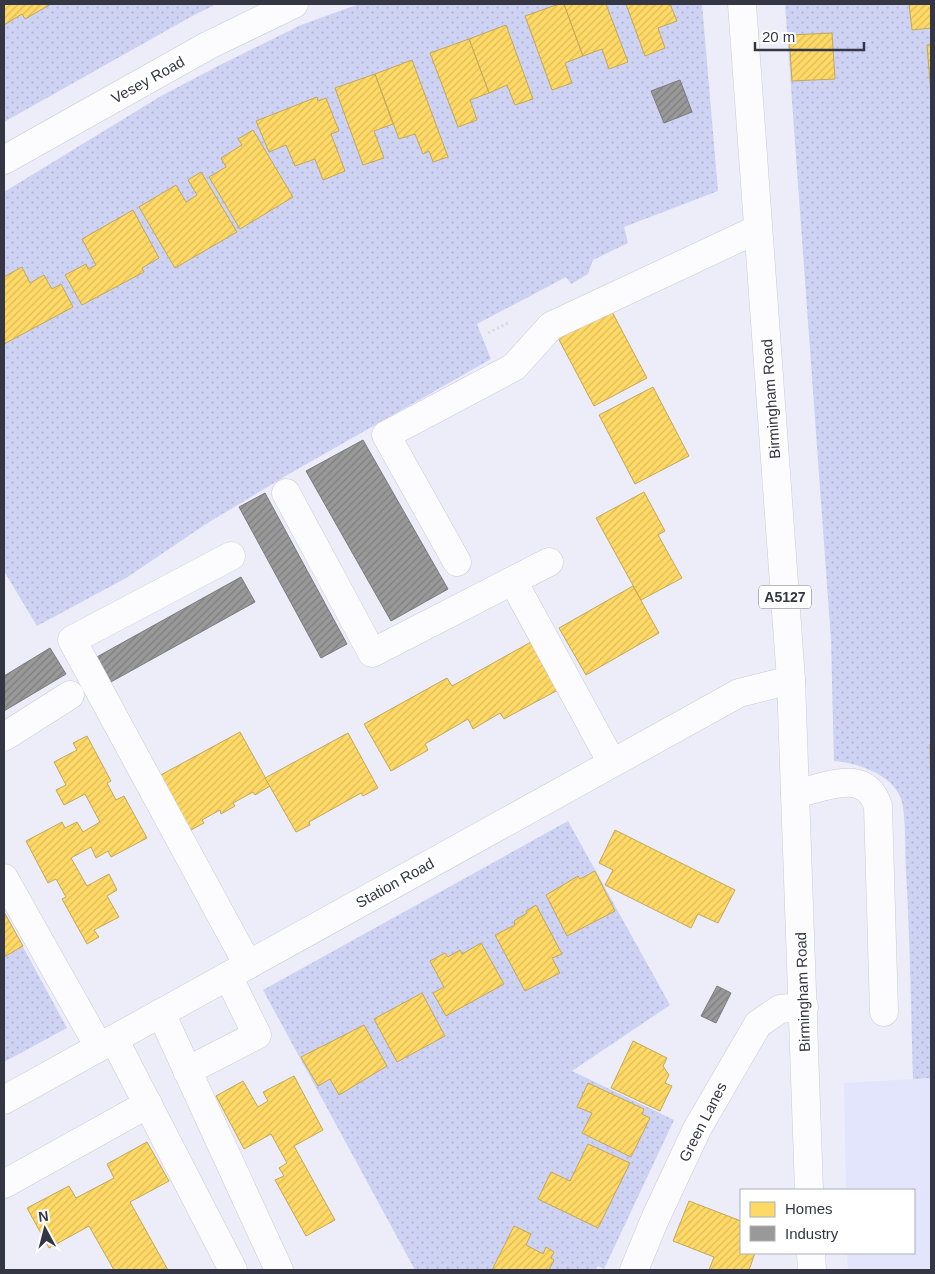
<svg xmlns="http://www.w3.org/2000/svg" width="935" height="1274" font-family="Arial,sans-serif">
<defs>
<pattern id="grass-dots" width="8" height="8" patternUnits="userSpaceOnUse" patternTransform="scale(1.25)"><rect width="8" height="8" fill="#ced2f3"/><path d="M2 2h.1M6 6h.1" fill="none" stroke="#b2b5d2" stroke-width="1.8" stroke-linecap="round"/></pattern>
<pattern id="homes-hatch" width="6" height="6" patternUnits="userSpaceOnUse" patternTransform="scale(1.25)"><rect width="6" height="6" fill="#ffd966"/><path d="M-1 1l2-2M0 6l6-6M5 7l2-2" fill="none" stroke="#dbbb5a"/></pattern>
<pattern id="industry-hatch" width="6" height="6" patternUnits="userSpaceOnUse" patternTransform="scale(1.25)"><rect width="6" height="6" fill="#999"/><path d="M-1 1l2-2M0 6l6-6M5 7l2-2" fill="none" stroke="#7e7e7e"/></pattern>
</defs>
<rect width="100%" height="100%" fill="#ecedf9"/>
<!-- built -->
<polygon fill="#e2e5fc" points="931,1078 931,1270 848,1270 847,1253 914,1253 914,1190 846,1190 844,1083"/>
<!-- grass -->
<g fill="url(#grass-dots)">
<polygon points="4,4 217,4 194,15 4,122"/>
<polygon points="359,4 702,4 718,191 624,227 628,243 593,260 588,274 571,284 566,277 477,324 491,359 289,474 206,524 126,578 37,626 4,571 4,192 161,96 222,64 301,25"/>
<path d="M 785,4 L 931,4 L 931,1078 L 913,1079 C 911,1010 910,940 906,871 C 905,851 906,820 902,802 C 895,775 858,763 834,761 L 831,640 Z"/>
<polygon points="568,821 670,1005 572,1071 674,1120 604,1269 598,1266 595,1270 415,1270 263,990"/>
<polygon points="4,912 67,1028 4,1062"/>
</g>
<!-- homes -->
<g fill="url(#homes-hatch)" stroke="#c2a85c">
<polygon points="4,4 51,4 25,19 22,14 4,25"/>
<polygon points="559,4 564,4 583,56 565,63 572,83 552,90 525,16"/>
<polygon points="564,4 606,4 628,62 609,69 602,49 583,56"/>
<polygon points="626,4 670,4 677,21 658,28 665,48 645,56"/>
<polygon points="909,4 931,4 931,28 912,30"/>
<polygon points="506,25 533,99 515,105 507,85 489,93 469,39"/>
<polygon points="832,33 835,79 792,81 789,35"/>
<polygon points="469,39 489,93 470,100 477,120 458,127 430,53"/>
<polygon points="931,44 931,94 927,45"/>
<polygon points="412,60 448,157 433,162 429,151 423,154 415,134 399,139 375,74"/>
<polygon points="375,74 393,124 374,131 384,158 363,165 335,88"/>
<polygon points="317,97 318,101 326,98 339,131 331,134 345,171 323,180 315,159 295,166 286,145 269,152 256,121"/>
<polygon points="253,130 293,197 240,229 209,177 226,167 221,158 242,145 238,139"/>
<polygon points="201,172 237,232 175,268 139,207 176,185 186,202 197,195 188,180"/>
<polygon points="133,210 159,258 142,268 144,272 82,305 65,275 86,264 88,269 96,265 82,239"/>
<polygon points="22,267 30,283 44,275 52,289 61,284 73,307 4,344 4,277"/>
<polygon points="610,308 647,378 594,406 557,336"/>
<polygon points="653,387 689,456 635,484 599,415"/>
<polygon points="644,492 665,531 658,535 682,578 641,600 596,518"/>
<polygon points="633,586 659,633 586,675 559,628"/>
<polygon points="531,642 558,690 504,719 500,713 473,729 468,719 425,744 428,750 391,771 364,724 447,678 452,686"/>
<polygon points="240,732 270,786 255,795 253,792 233,803 235,806 221,814 220,810 202,820 204,823 187,832 157,777"/>
<polygon points="348,733 378,788 363,796 361,793 309,822 310,825 296,832 265,778"/>
<polygon points="87,736 111,781 107,783 116,800 124,796 147,838 111,857 108,851 96,858 91,847 71,858 87,886 109,874 117,890 107,896 119,917 94,930 99,937 87,944 62,899 66,897 56,879 48,883 26,841 62,822 65,828 77,822 83,832 100,822 85,794 64,805 56,790 66,785 54,762 77,750 73,743"/>
<polygon points="930,744 931,744 931,798"/>
<polygon points="615,830 735,890 718,923 698,914 691,928 605,885 613,870 599,863"/>
<polygon points="595,871 615,911 567,936 546,895 578,876 580,879"/>
<polygon points="536,905 562,954 552,958 560,973 525,991 495,935 515,925 514,921 527,913 526,911"/>
<polygon points="4,912 23,946 4,957"/>
<polygon points="481,943 504,984 446,1016 433,993 444,987 430,961 445,953 448,957 460,950 462,954"/>
<polygon points="422,993 445,1036 397,1062 374,1019"/>
<polygon points="364,1025 387,1066 339,1095 330,1079 318,1086 301,1057"/>
<polygon points="633,1041 667,1058 663,1066 669,1075 665,1083 672,1086 660,1111 611,1088"/>
<polygon points="294,1076 323,1130 294,1146 335,1220 306,1236 275,1180 284,1176 279,1168 287,1163 271,1134 244,1149 216,1096 243,1081 258,1107 268,1101 263,1092"/>
<polygon points="588,1083 644,1109 642,1114 650,1118 631,1157 582,1133 592,1113 577,1107"/>
<polygon points="147,1142 169,1181 130,1202 168,1270 114,1270 89,1226 49,1248 27,1208 69,1186 76,1198 114,1178 107,1164"/>
<polygon points="588,1144 630,1163 598,1228 538,1199 551,1172 570,1181"/>
<polygon points="689,1201 741,1221 741,1253 755,1253 749,1270 709,1270 714,1257 673,1241"/>
<polygon points="514,1226 531,1234 526,1245 543,1254 546,1247 554,1252 551,1258 554,1260 549,1270 492,1270"/>
</g>
<!-- industry -->
<g fill="url(#industry-hatch)" stroke="#7b7b7f">
<polygon points="680,80 692,112 664,123 651,91"/>
<polygon points="363,440 448,589 391,621 306,471"/>
<polygon points="265,493 347,644 321,658 239,507"/>
<polygon points="241,577 255,602 109,683 95,658"/>
<polygon points="50,648 66,674 4,711 4,676"/>
<polygon points="717,986 731,993 716,1023 701,1016"/>
</g>
<g fill="none" stroke-linecap="round" stroke-linejoin="round">
<defs>
<g id="minor">
<polyline points="4,160 209,45 294,4"/>
<polyline points="286,493 372,653 549,562"/>
<polyline points="231,556 72,640 248,965"/>
<polyline points="457,562 386,435 514,367 551,326 758,229"/>
<polyline points="513,581 612,763"/>
<polyline points="4,737 70,695"/>
<path d="M 795,794 C 826,787 865,767 878,806 L 884,1012"/>
<polyline points="4,878 99,1047"/>
<polyline points="161,1013 279,1270"/>
<polyline points="114,1039 233,1270"/>
<polyline points="187,1071 257,1035 228,976"/>
<polyline points="4,1100 739,693 791,680"/>
<polyline points="4,1184 148,1104"/>
<polyline points="634,1270 655,1219 697,1129 758,1024 780,1009 804,1007"/>
</g>
<g id="major">
<polyline points="742,4 791,680 809,1190"/>
<polyline points="811,1253 812,1270"/>
</g>
</defs>
<!-- minor casing -->
<use href="#minor" stroke="#cacbd6" stroke-width="29"/>
<!-- major casing -->
<use href="#major" stroke="#cacbd6" stroke-width="29"/>
<!-- path -->
<polyline stroke="#dddde1" stroke-width="3" stroke-dasharray="2.5 2.5" stroke-linecap="butt" points="488,333 508,323"/>
<!-- minor -->
<use href="#minor" stroke="#fcfcfe" stroke-width="28"/>
<!-- major -->
<use href="#major" stroke="#fcfcfe" stroke-width="28"/>
</g>
<g text-anchor="middle" stroke-width="5" stroke-linejoin="round" paint-order="stroke">
<!-- shield labels -->
<rect fill="#fff" stroke="#72727b" stroke-width="1" x="759" y="585.5" width="52" height="23" rx="4"/>
<g font-size="14" font-weight="bold" fill="#353643">
<text x="785" y="602">A5127</text>
</g>
<!-- street labels -->
<g font-size="15" fill="#353643" stroke="#fff">
<text transform="translate(148 80) rotate(-29)" y="5">Vesey Road</text>
<text transform="translate(771 399) rotate(-94)" y="5">Birmingham Road</text>
<text transform="translate(395 883) rotate(-29)" y="5">Station Road</text>
<text transform="translate(803 992) rotate(-92)" y="5">Birmingham Road</text>
<text transform="translate(703 1122) rotate(-63)" y="5">Green Lanes</text>
</g>
</g>
<!-- border -->
<rect width="935" height="1274" fill="none" stroke="#353643" stroke-width="10"/>
<!-- legend -->
<rect x="740" y="1189" width="175" height="65" fill="#ffffff" stroke="#aeafb4"/>
<rect x="750" y="1202" width="25" height="15" fill="#ffd966" stroke="#aeafb4"/>
<text x="785" y="1214" font-size="15" fill="#353643">Homes</text>
<rect x="750" y="1226" width="25" height="15" fill="#999999" stroke="#aeafb4"/>
<text x="785" y="1239" font-size="15" fill="#353643">Industry</text>
<!-- north arrow -->
<g transform="translate(45 1229) rotate(353)" stroke="#ffffff" stroke-width="4" paint-order="stroke">
<path d="M0-4L9 19L0 12L-9 19Z" fill="#353643"/>
<text y="-8" font-size="14" font-weight="bold" text-anchor="middle" fill="#353643">N</text>
</g>
<!-- scale -->
<path d="M755 42v8h109v-8" fill="none" stroke="#353643" stroke-width="2.5"/>
<text x="762" y="42" font-size="15" fill="#353643" stroke="#ffffff" stroke-width="4" paint-order="stroke">20 m</text>
</svg>
